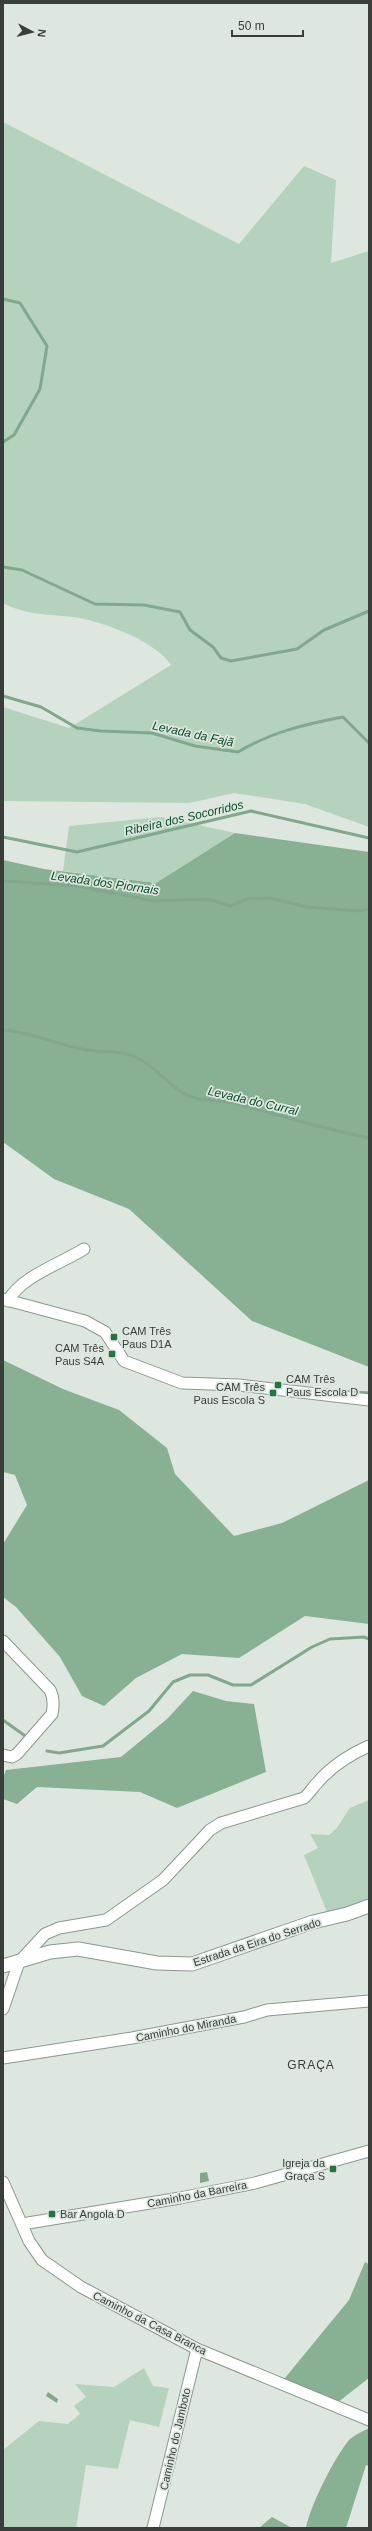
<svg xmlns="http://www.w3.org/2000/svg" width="372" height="2531" font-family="Arial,sans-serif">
<rect width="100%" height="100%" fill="#dde7df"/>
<!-- green -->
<g fill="#b5d2bd">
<path d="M 3,122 L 239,244 L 304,166 L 336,180 L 331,263 L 369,251 L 369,827 L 305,804 L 234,793 L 189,803 L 3,801 L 3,707 L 69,728 L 171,665 C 155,641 108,624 80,618 C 55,614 26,616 3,603 Z"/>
<polygon points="161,817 235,833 156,883 63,871 69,826"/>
<polygon points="369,1800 369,1898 344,1909 327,1912 304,1855 318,1848 310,1834 329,1835 336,1829 350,1808"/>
<polygon points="144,2368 153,2386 169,2388 159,2427 130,2420 118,2469 86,2465 76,2528 3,2528 3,2450 39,2421 68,2424 80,2414 74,2406 86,2397 75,2384 114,2387"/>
</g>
<!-- forest -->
<g fill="#88b093">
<polygon points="235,833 369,852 369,1367 252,1321 129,1209 54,1179 3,1142 3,860 44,869 156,883"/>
<polygon points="3,1360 63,1389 119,1410 167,1448 175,1474 234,1536 282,1523 369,1480 369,1624 305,1616 239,1658 182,1654 136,1678 104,1706 82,1696 60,1657 16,1607 3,1597 3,1544 27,1505 15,1475 3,1472"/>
<polygon points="193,1691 226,1701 254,1704 266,1772 177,1808 140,1792 37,1787 17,1804 3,1799 3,1778 6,1770 121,1757 167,1719"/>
<polygon points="365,2262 369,2264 369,2378 333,2406 280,2384 349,2300"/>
<path d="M 369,2428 L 369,2466 L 366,2465 L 346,2528 L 306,2528 C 310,2506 335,2456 350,2439 C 355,2435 363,2431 369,2428 Z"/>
<polygon points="272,2517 292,2528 259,2528"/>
</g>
<!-- water -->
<g fill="#81a88c">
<polygon points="207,2172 209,2181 200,2183 200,2173"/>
<polygon points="48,2392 58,2399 57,2403 46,2396"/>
</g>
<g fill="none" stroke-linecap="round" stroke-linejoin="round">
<!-- stream -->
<g stroke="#81a88c" stroke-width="3">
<polyline points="3,299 20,303 47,346 40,389 14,435 3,442"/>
<polyline points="3,567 22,570 95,604 144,605 180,612 190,630 213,647 221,658 231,661 297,649 324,630 369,611"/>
<path d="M 3,696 L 41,707 L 77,728 L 101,731 L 152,733 L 195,746 L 238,752 C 271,732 306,724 343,717 L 369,743"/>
<polyline points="3,837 77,852 251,811 369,838"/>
<polyline points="3,881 77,886 154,901 208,899 230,906 247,899 270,898 307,907 360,911 369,909"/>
<path d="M 3,1030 C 30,1032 56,1044 82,1049 C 103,1054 122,1048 141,1060 C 159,1070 170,1088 189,1096 C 203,1102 220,1100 234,1103 C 279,1115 323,1129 369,1138"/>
<polyline points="339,1391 369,1393"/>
<polyline points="3,1720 28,1738"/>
<polyline points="47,1751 59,1753 103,1746 149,1711 173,1682 190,1675 208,1675 233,1685 251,1685 312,1647 330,1639 364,1637 369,1639"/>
</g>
<defs>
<g id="minor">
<polyline points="3,1299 85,1321 105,1332 124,1361 182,1383 239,1385 369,1400"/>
<path d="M 8,1301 C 20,1277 62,1263 84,1249"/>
<path d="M 3,1641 L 50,1690 C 54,1698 54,1705 52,1714 L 17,1754 L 12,1757 L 3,1755"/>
<path d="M 3,2009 L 19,1962 L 45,1934 L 59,1928 L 106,1920 L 163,1880 L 210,1830 L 221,1823 L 304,1798 C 310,1793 312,1788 318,1782 C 331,1767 351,1754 369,1746"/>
<polyline points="3,2058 132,2038 244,2017 267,2010 369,2001"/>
<polyline points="3,2182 29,2241 42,2260 81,2287 197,2349 369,2420"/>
<polyline points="22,2224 180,2198 255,2183 369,2151"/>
<polyline points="153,2528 197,2349"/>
</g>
<polyline id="major" points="3,1966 50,1952 78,1949 157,1963 192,1964 313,1922 347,1914 369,1906"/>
</defs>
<!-- minor casing -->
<use href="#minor" stroke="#8d9790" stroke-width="13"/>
<!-- major casing -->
<use href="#major" stroke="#8d9790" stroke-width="15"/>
<!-- minor -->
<use href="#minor" stroke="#fff" stroke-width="11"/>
<!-- major -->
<use href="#major" stroke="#fff" stroke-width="13"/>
</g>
<!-- markers -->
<g fill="#247445" stroke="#dde7df" stroke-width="1.5">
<rect x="110" y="1333" width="8" height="8" rx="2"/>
<rect x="108" y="1350" width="8" height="8" rx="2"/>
<rect x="274" y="1381" width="8" height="8" rx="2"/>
<rect x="269" y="1389" width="8" height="8" rx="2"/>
<rect x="329" y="2165" width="8" height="8" rx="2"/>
<rect x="48" y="2210" width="8" height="8" rx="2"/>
</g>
<g text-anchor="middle" stroke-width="3.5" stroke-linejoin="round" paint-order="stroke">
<!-- poi labels -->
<g font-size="11" fill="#3a3e3b" stroke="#dde7df" text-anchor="start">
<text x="122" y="1335">CAM Três<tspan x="122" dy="13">Paus D1A</tspan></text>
<text x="104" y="1352" text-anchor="end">CAM Três<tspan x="104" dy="13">Paus S4A</tspan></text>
<text x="286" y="1383">CAM Três<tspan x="286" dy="13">Paus Escola D</tspan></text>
<text x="265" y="1391" text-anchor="end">CAM Três<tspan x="265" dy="13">Paus Escola S</tspan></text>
<text x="325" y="2167" text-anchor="end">Igreja da<tspan x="325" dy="13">Graça S</tspan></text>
<text x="60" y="2218">Bar Angola D</text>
</g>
<!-- street labels -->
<g font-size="11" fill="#3a3e3b" stroke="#dde7df">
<text transform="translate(257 1942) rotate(-18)" y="4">Estrada da Eira do Serrado</text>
<text transform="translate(186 2028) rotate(-11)" y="4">Caminho do Miranda</text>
<text transform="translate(197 2194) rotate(-11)" y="4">Caminho da Barreira</text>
<text transform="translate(150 2323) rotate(27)" y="4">Caminho da Casa Branca</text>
<text transform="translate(175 2439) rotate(-77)" y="4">Caminho do Jamboto</text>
</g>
<!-- water labels -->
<g font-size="12" font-style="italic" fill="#0a4e29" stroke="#dde7df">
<text transform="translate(193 734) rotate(12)" y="4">Levada da Fajã</text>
<text transform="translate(184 818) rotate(-13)" y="4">Ribeira dos Socorridos</text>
<text transform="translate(105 883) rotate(8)" y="4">Levada dos Piornais</text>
<text transform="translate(253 1101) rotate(13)" y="4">Levada do Curral</text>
</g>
<!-- neighbourhood labels -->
<g font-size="12" letter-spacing="1" fill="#3a3e3b" stroke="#dde7df">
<text x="311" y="2069">GRAÇA</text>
</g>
</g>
<!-- border -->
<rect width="372" height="2531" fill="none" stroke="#3a3e3b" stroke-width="8"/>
<!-- north arrow -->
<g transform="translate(32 32) rotate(97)" stroke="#dde7df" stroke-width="3" paint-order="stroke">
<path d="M0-3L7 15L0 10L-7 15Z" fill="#3a3e3b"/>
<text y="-6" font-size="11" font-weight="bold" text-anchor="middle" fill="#3a3e3b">N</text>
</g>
<!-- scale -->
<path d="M232 30v6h71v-6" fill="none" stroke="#3a3e3b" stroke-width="2"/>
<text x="238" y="30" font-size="12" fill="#3a3e3b" stroke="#dde7df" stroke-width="3" paint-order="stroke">50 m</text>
</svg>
